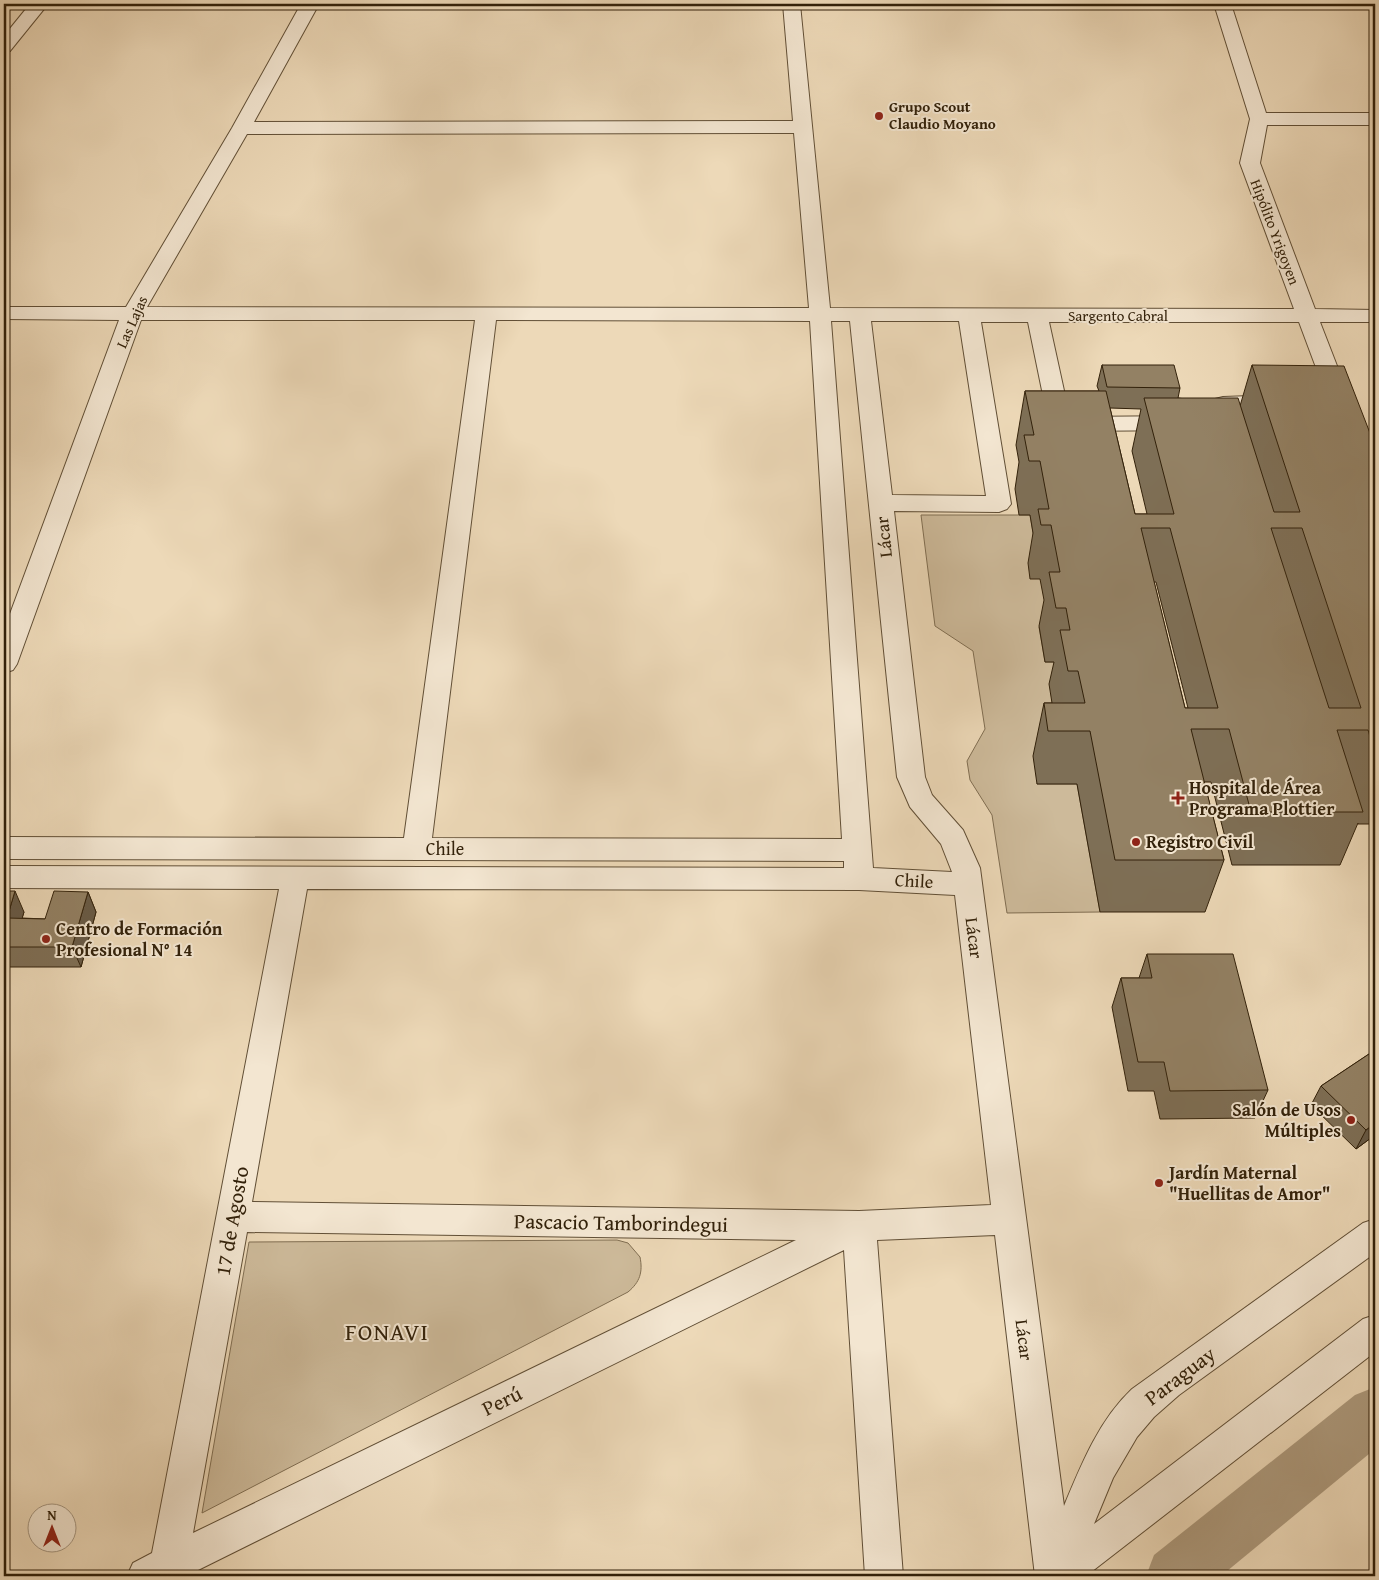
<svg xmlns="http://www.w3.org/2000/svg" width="1379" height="1580" font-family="'Gentium Book Plus',serif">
<rect width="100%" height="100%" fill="#edd9b8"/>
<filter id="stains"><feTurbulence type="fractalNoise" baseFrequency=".004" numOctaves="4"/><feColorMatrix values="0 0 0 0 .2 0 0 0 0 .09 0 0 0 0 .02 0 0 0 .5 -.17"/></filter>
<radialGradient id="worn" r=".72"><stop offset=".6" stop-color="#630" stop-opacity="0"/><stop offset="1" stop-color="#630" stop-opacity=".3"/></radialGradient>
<!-- green -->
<g fill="#cdba9a" stroke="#806e52">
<polygon points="921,515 1030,515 1049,626 1039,627 1045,662 1055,662 1056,724 1037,784 1077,784 1100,912 1007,913 992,815 970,780 967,761 985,729 973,651 935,626"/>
<path d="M 617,1240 L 628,1243 L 640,1257 C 643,1272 640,1282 628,1292 L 202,1513 L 249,1242 Z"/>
</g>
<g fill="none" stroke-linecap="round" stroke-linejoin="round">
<!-- canal -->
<polygon fill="#ad9a7d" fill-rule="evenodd" points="1375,1387 1375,1449 1221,1576 1146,1576 1154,1555 1355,1395"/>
<defs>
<g id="minor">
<polygon points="30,4 48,4 10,51 4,52 4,36"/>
<path d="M 301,4 L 319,4 L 254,122 L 793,121 L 783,4 L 800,4 L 830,308 L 1294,309 L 1240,163 L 1250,119 L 1214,4 L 1231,4 L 1266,113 L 1375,113 L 1375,125 L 1267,125 L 1260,163 L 1315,309 L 1375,310 L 1375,322 L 1320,322 L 1346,389 L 1342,402 L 1330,407 L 1322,405 L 1319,400 L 1324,389 L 1299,322 L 1049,322 L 1068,409 L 1075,417 L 1187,416 L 1215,399 L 1223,397 L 1278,395 L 1286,397 L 1289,402 L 1286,407 L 1278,409 L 1228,411 L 1200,428 L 1192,430 L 1072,431 L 1057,426 L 1046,410 L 1028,322 L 981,322 L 1011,504 L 1007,509 L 999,512 L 894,511 L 925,777 L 932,795 L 963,830 L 980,868 L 1064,1506 C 1081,1465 1099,1420 1132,1389 L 1363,1223 L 1375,1219 L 1375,1253 L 1179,1395 L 1154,1417 L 1137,1437 L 1113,1478 L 1094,1524 L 1363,1319 L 1375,1315 L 1375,1352 L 1086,1576 L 1035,1576 L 995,1235 L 877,1240 L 903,1576 L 865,1576 L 844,1250 L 186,1576 L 127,1576 L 133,1563 L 152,1553 L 279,889 L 4,888 L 4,866 L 844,868 L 844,861 L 4,859 L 4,837 L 404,838 L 475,320 L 141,320 L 17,664 L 13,670 L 4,673 L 4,630 L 119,320 L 4,319 L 4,307 L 126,307 L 232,128 ZM 794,133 L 809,308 L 147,307 L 247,134 ZM 496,320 L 810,321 L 842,839 L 432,838 ZM 831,321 L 850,321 L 897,777 L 910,807 L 941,844 L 952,872 L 873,868 ZM 871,321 L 959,321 L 986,496 L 892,495 ZM 307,889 L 859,890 L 955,895 L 991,1205 L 859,1211 L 252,1202 ZM 247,1232 L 796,1240 L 193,1533 Z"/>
</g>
</defs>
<!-- minor casing -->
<use href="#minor" stroke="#614f36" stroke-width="2"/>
<!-- minor -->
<use href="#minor" fill="#f3e6d1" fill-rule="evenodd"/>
</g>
<!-- wall -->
<g fill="#7e6f56" stroke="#32210a" fill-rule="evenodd">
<path d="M 1102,365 L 1180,388 L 1178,398 L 1240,406 L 1252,365 L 1375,446 L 1375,824 L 1358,824 L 1358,823 L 1340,865 L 1232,865 L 1211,782 L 1204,782 L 1224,860 L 1205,912 L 1100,912 L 1077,784 L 1037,784 L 1033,756 L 1044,703 L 1052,703 L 1049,684 L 1054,662 L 1045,662 L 1039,626 L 1044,600 L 1040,579 L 1030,579 L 1028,563 L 1033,533 L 1030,515 L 1019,515 L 1015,489 L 1019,462 L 1016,445 L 1025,391 L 1099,391 L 1097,386 ZM 1110,408 L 1141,409 L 1132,451 L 1147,514 L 1135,514 ZM 1154,582 L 1156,582 L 1188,708 L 1185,708 Z"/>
<polygon points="4,891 24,912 22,918 45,919 88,892 96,912 81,967 4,967"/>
<polygon points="1147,954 1268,1090 1255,1118 1160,1119 1154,1091 1128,1091 1112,1007 1121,978 1139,978"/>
<polygon points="1375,1050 1375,1135 1356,1149 1311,1105 1321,1086"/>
</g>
<!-- shaded-wall -->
<g fill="#675a46" stroke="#32210a">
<polygon points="15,891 24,912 16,939 7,918"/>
<polygon points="88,892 96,912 81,967 72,947"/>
<polygon points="1375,1123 1375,1135 1356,1149 1366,1130"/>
</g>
<!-- building -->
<g fill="#938164" stroke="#32210a" fill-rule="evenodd">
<polygon points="1102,365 1174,365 1180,388 1107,387"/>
<path d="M 1252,365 L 1344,366 L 1375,446 L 1375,753 L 1368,730 L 1337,730 L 1363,812 L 1251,812 L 1229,729 L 1191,729 L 1224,860 L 1115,860 L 1090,731 L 1048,731 L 1044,703 L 1085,703 L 1078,671 L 1068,671 L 1060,630 L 1070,630 L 1066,608 L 1056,608 L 1049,572 L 1060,572 L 1051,525 L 1041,525 L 1038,509 L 1049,509 L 1040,461 L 1029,461 L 1024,435 L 1034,435 L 1025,391 L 1106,391 L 1135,514 L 1174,514 L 1144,398 L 1238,398 L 1274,512 L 1300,512 ZM 1141,528 L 1170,528 L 1218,708 L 1185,708 ZM 1271,528 L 1302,528 L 1361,708 L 1329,708 Z"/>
<polygon points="4,891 15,891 7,918 45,919 54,891 88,892 72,947 4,947"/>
<polygon points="1147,954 1233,954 1268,1090 1170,1091 1164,1062 1138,1062 1121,978 1152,978"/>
<polygon points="1375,1050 1375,1123 1366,1130 1321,1086"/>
</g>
<!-- markers -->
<g fill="#8f2418" stroke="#f3e6d1" stroke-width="2">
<circle cx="879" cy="116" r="5"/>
<path d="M1175.5 790.5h5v5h5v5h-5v5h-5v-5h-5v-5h5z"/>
<circle cx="1136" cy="842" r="5"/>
<circle cx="46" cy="939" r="5"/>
<circle cx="1351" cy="1120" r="5"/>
<circle cx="1159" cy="1183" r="5"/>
</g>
<g text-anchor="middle" stroke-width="4" stroke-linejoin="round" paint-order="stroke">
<!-- far-poi labels -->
<g font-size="15" font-weight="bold" fill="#32210a" stroke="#f3e6d1" text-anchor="start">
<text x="889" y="112">Grupo Scout<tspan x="889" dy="17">Claudio Moyano</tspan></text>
</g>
<!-- far-street labels -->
<g font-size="15" fill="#32210a" stroke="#f3e6d1">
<text transform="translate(1275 232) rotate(69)" y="5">Hipólito Yrigoyen</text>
<text x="1118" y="321">Sargento Cabral</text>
<text transform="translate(132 322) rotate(-66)" y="5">Las Lajas</text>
</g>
<!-- street labels -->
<g font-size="18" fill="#32210a" stroke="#f3e6d1">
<text transform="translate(884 537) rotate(-96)" y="6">Lácar</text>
<text x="445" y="855">Chile</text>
<text transform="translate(914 881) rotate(3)" y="6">Chile</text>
<text transform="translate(974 938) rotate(83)" y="6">Lácar</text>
<text transform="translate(1024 1340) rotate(83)" y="6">Lácar</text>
</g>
<!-- poi labels -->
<g font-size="18" font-weight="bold" fill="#32210a" stroke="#f3e6d1" text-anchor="start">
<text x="1189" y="794">Hospital de Área<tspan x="1189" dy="21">Programa Plottier</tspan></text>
<text x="1146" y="848">Registro Civil</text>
<text x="56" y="935">Centro de Formación<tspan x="56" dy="21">Profesional N° 14</tspan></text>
<text x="1341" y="1116" text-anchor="end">Salón de Usos<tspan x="1341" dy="21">Múltiples</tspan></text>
<text x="1169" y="1179">Jardín Maternal<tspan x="1169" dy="21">"Huellitas de Amor"</tspan></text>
</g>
<!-- near-street labels -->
<g font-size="21" fill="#32210a" stroke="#f3e6d1">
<text transform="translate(232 1221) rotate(-80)" y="7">17 de Agosto</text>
<text transform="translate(621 1223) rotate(1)" y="7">Pascacio Tamborindegui</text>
<text transform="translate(1180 1376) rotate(-37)" y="7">Paraguay</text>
<text transform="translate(502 1401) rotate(-26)" y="7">Perú</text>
</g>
<!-- near-quarter labels -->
<g font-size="24" letter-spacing="1" fill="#32210a" stroke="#f3e6d1">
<text x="387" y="1340">FONAVI</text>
</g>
</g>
<!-- margin -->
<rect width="1379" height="1580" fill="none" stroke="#edd9b8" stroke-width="20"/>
<rect x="5" y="5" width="1369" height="1570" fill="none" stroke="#32210a" stroke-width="2.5"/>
<rect x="10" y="10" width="1359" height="1560" fill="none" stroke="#32210a"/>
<!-- north arrow -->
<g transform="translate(52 1528)"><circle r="24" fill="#f3e6d1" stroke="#a69781"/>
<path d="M0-4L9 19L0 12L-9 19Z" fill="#8f2418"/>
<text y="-8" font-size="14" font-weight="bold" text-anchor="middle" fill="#32210a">N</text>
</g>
<rect width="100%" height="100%" filter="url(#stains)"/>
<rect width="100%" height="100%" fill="url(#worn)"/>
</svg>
